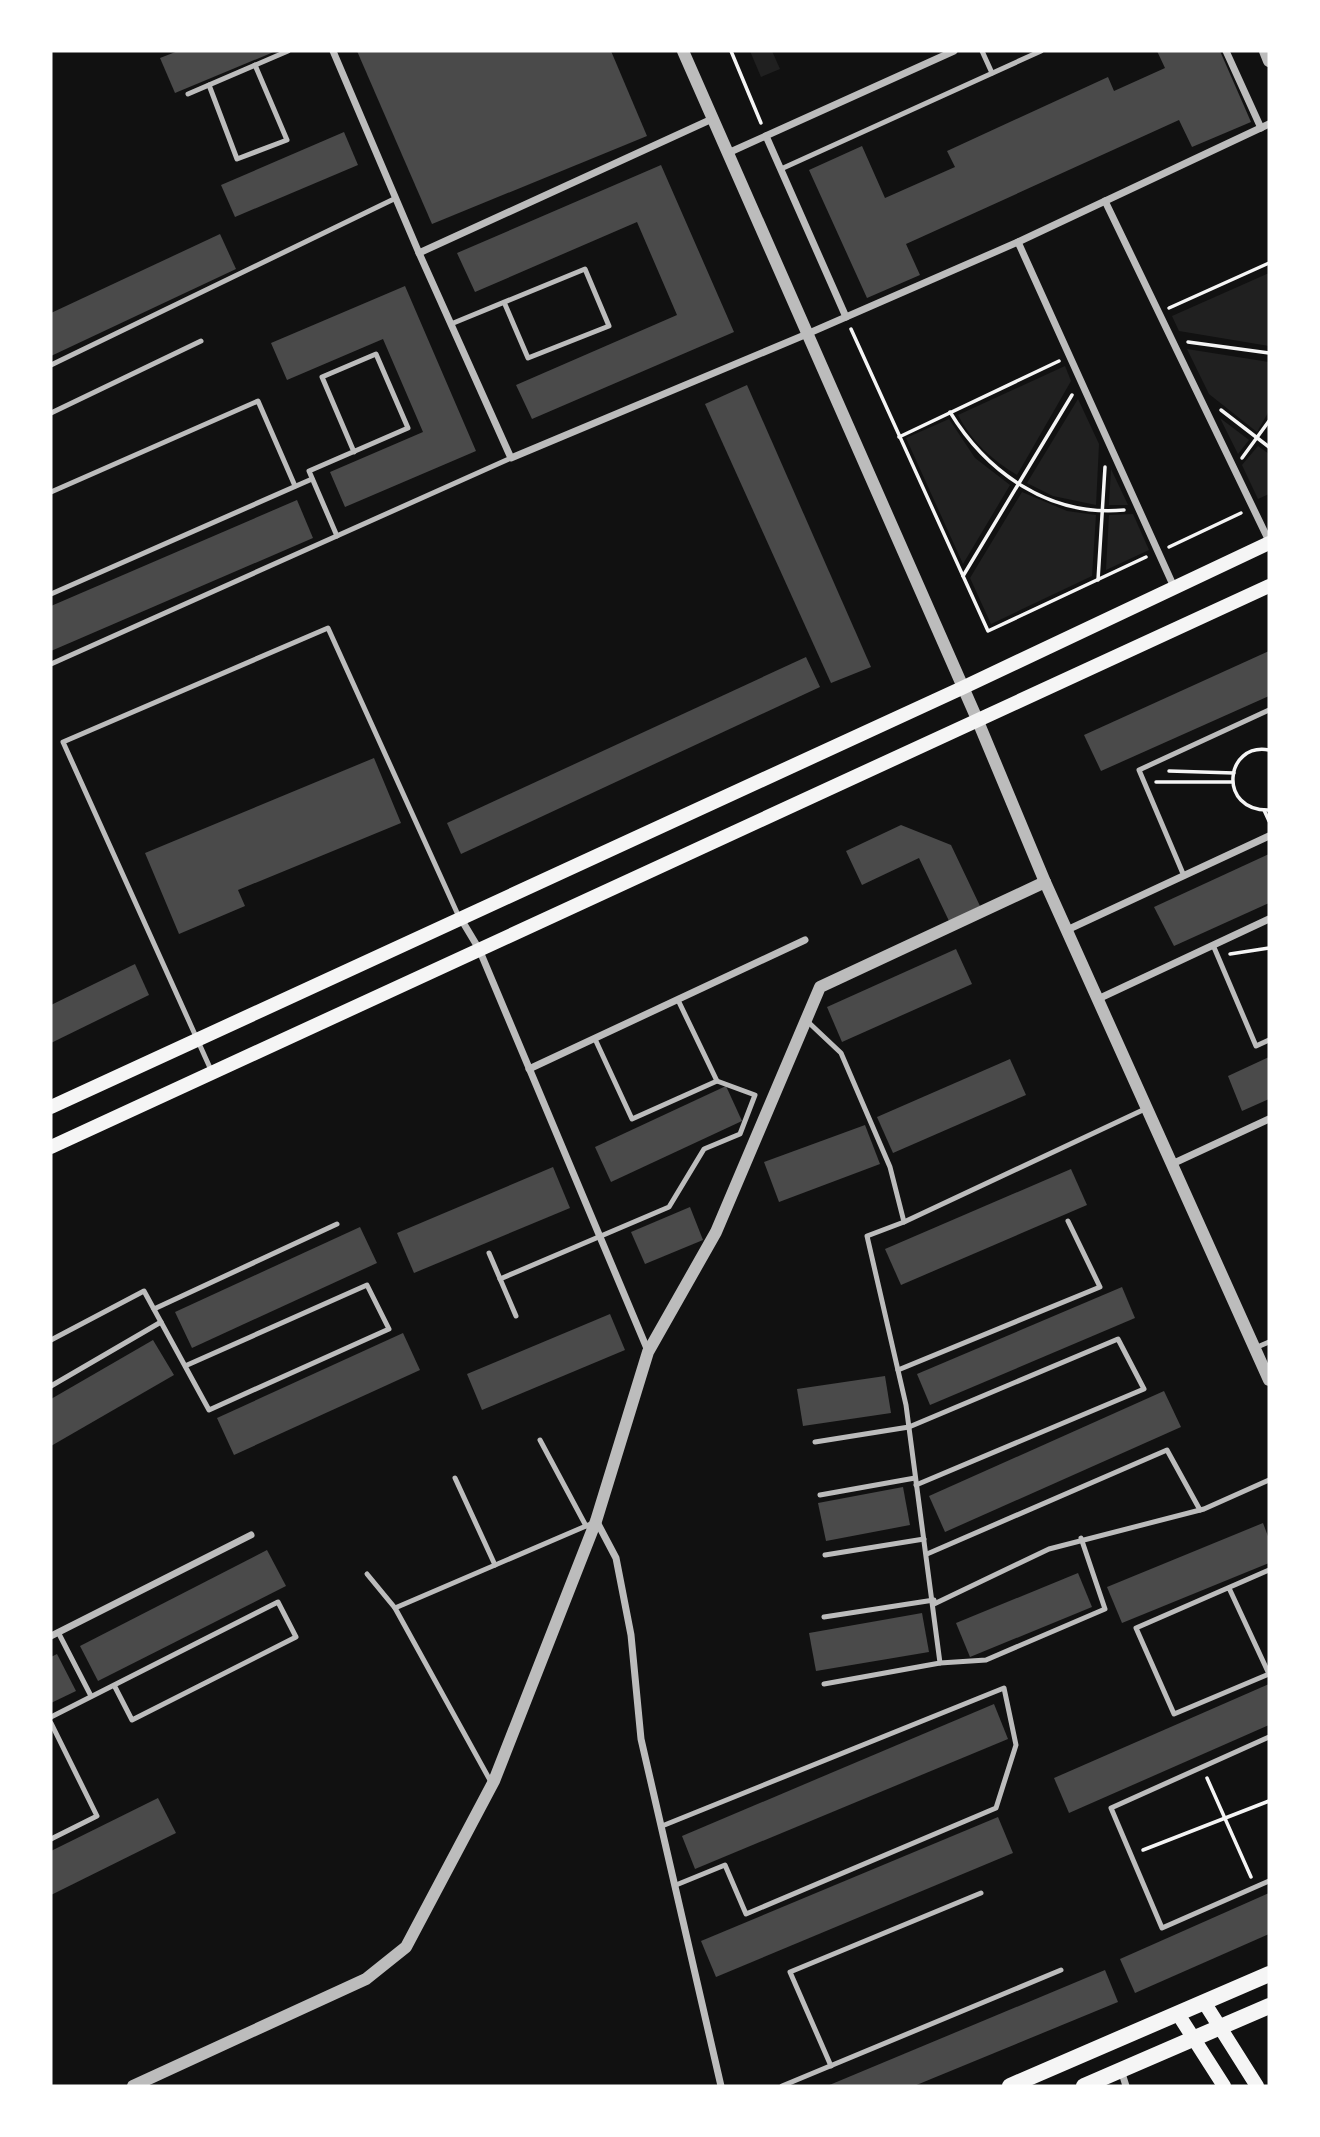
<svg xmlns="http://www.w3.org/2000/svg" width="1320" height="2137" font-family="'Golos Text',sans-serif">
<rect width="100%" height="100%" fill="#111"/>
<!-- green -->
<g fill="#202020">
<polygon points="750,51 772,51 780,69 761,77"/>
<polygon points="1269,273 1269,346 1179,331 1172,316"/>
<polygon points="1187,349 1269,362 1269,411 1257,432 1209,394"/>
<path d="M 1065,366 L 1071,381 L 1017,475 C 992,460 971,441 958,415 Z"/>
<polygon points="1078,399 1099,444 1096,505 1053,496 1027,483"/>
<polygon points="1220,418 1249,440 1238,454"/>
<polygon points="949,419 975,458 1010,485 963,564 906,438"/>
<polygon points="1258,446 1269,454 1269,494 1258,499 1242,465"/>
<polygon points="1111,469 1128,505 1109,505"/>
<polygon points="1022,492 1067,511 1096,515 1092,576 991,624 970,578"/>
<polygon points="1133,514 1149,550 1106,570 1109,515"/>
</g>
<!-- building -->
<g fill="#4a4a4a">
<polygon points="178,51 276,51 175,93 160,58"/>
<polygon points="357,51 611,51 647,136 432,224"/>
<polygon points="1157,51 1220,51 1251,122 1192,147 1179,120 906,244 920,275 867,298 809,170 862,146 885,198 955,167 947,151 1108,77 1114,91 1165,68"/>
<polygon points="344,132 358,165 235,217 221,185"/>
<polygon points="661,165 734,332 532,419 516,385 677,315 637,222 475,292 457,253"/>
<polygon points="220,234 236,269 51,356 51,313"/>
<polygon points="405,286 476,451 345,507 330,472 423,432 383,339 287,380 271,343"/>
<polygon points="747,385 871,667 831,683 705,404"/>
<polygon points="297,500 313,538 51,651 51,606"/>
<polygon points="1269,651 1269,696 1101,771 1084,735"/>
<polygon points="806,657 820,687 461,854 447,823"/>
<polygon points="374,758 401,823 238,890 245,906 179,934 145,853"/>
<polygon points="901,825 951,845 980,906 949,921 919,858 862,885 846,851"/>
<polygon points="1269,854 1269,903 1174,946 1154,907"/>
<polygon points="956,949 972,984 842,1042 827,1007"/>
<polygon points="135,964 149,995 51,1043 51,1005"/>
<polygon points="1269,1057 1269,1099 1242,1111 1228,1076"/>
<polygon points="1010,1059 1026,1095 893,1153 877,1117"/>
<polygon points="726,1086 742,1121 611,1182 595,1147"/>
<polygon points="865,1125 880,1164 779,1202 764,1162"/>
<polygon points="553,1167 570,1208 414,1273 397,1233"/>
<polygon points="1071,1169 1087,1205 901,1285 885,1249"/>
<polygon points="690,1207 703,1240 645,1264 631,1232"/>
<polygon points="360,1227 377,1263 192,1348 175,1312"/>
<polygon points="1122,1287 1135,1318 930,1405 917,1374"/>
<polygon points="610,1314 625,1350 482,1410 467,1374"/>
<polygon points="403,1333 420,1370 234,1455 217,1418"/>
<polygon points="153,1340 174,1375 51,1446 51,1399"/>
<polygon points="885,1376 891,1413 803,1426 797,1389"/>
<polygon points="1164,1391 1181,1427 945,1532 929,1496"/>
<polygon points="903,1487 910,1525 826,1541 818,1503"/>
<polygon points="1263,1523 1269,1539 1269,1563 1122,1623 1107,1587"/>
<polygon points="267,1550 286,1586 98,1681 80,1646"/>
<polygon points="1078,1573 1092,1607 970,1657 956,1623"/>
<polygon points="922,1613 929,1652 816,1671 809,1633"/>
<polygon points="57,1654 76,1691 51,1703 51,1657"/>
<polygon points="1269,1684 1269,1725 1069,1813 1054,1778"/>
<polygon points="994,1704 1008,1739 695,1869 682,1836"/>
<polygon points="158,1798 176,1833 51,1895 51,1851"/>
<polygon points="998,1817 1013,1853 716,1977 701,1941"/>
<polygon points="1269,1893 1269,1934 1135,1993 1120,1959"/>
<polygon points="1105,1970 1118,2002 914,2086 827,2086"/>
</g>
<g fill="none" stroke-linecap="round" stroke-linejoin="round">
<!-- path -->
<g stroke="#f5f5f5" stroke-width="3.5">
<polyline points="731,51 761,123"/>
<polyline points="1169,308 1269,263"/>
<polyline points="851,329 988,631 1146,557"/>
<polyline points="1188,342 1269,353"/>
<polyline points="1221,410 1269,447"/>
<path d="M 950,412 C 987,473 1050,517 1124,510"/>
<polyline points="899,437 1059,361"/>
<polyline points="1242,458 1269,421"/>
<polyline points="1169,547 1241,513"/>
<polyline points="963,576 1072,395"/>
<polyline points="1098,580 1105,467"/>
<path d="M 1269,750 C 1225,742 1217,811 1269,810"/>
<polyline points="1169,771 1234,773"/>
<polyline points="1156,782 1232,782"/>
<polyline points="1264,810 1269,821"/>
<polyline points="1230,954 1269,948"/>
<polyline points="1207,1778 1251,1877"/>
<polyline points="1143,1850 1269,1801"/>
</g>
<!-- service -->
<g stroke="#bcbcbc" stroke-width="5">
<polyline points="982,51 992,73"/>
<polyline points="209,85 237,159 287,140 255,65"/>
<polyline points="188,94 288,51"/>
<polyline points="781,169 1041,51"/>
<polyline points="451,324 585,269 609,326 528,358 504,302"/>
<polyline points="51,365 396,198"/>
<polyline points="51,413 201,341"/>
<polyline points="51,492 258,401 295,486"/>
<polyline points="337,536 309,471 408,428 376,354 322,377 354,452"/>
<polyline points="51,594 312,479"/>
<polyline points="51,664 511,458"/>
<polyline points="1184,876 1139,770 1269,710"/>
<polyline points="1213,945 1256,1046 1269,1040"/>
<polyline points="678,1000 717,1081"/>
<polyline points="806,1020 841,1053 890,1167 904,1222 867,1236 906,1405 940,1663 824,1684"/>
<polyline points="211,1070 63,742 328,628 459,917"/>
<polyline points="904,1222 1145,1109"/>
<polyline points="489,1253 516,1316"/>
<polyline points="500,1279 669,1207 704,1149 740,1134 755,1095 717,1081 632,1119 595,1039"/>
<polyline points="154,1309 337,1224"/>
<polyline points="51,1340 144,1291 209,1410 389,1329 367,1285 185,1366"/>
<polyline points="1255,1348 1269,1342"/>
<polyline points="898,1370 1100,1287 1068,1221"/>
<polyline points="51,1386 161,1322"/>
<polyline points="540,1440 586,1526"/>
<polyline points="815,1442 909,1427 1118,1339 1144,1389 916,1485"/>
<polyline points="455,1478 495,1565"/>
<polyline points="820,1495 915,1478"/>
<polyline points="927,1554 1167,1450 1200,1510"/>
<polyline points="825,1555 924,1539"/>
<polyline points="367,1574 395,1608"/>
<polyline points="1229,1588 1269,1674 1174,1714 1136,1628 1269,1570"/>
<polyline points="934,1604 1049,1549 1204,1509 1269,1480"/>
<polyline points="824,1617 934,1600"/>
<polyline points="58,1632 91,1696"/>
<polyline points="940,1663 986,1660 1105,1609 1081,1538"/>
<polyline points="51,1717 278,1602 296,1637 132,1720 114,1685"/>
<polyline points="51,1723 97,1816 51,1839"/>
<polyline points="1269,1737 1111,1808 1162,1928 1269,1881"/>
<polyline points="491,1782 395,1608 593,1523"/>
<polyline points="662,1826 1004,1688 1016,1745 996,1808 746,1914 725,1865 676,1885"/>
<polyline points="831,2066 790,1972 981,1893"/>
<polyline points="782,2086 1061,1970"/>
</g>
<!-- minor -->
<g stroke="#bcbcbc" stroke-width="7">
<polyline points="333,51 419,253 511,458 807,334 1018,242 1269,124"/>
<polyline points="1226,51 1261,128"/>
<polyline points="766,136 846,317"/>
<polyline points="728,153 954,51"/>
<polyline points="1105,201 1269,541"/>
<polyline points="1018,242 1174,587"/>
<polyline points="419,253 712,119"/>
<polyline points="461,919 479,949 648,1351"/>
<polyline points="1067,930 1269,836"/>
<polyline points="1098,999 1269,919"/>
<polyline points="529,1069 805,940"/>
<polyline points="1172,1164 1269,1119"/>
<polyline points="597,1522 616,1558 631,1635 641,1739 721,2086"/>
<polyline points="51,1636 251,1535"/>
<polyline points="1121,2070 1126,2086"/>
</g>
<!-- tertiary -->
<g stroke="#bcbcbc" stroke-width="12">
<polyline points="683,51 977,719 1045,882 1269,1380"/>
<polyline points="1265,51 1269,61"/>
<polyline points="133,2086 366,1979 406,1947 494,1781 596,1521 648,1352 716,1232 820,987 1045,882"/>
</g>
<!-- secondary -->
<g stroke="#f5f5f5" stroke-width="14">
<polyline points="51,1107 962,688 1269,543"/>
<polyline points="51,1147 1269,586"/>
<polyline points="1204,2002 1257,2086"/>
<polyline points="1178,2014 1224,2086"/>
</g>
<!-- primary -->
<g stroke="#f5f5f5" stroke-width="16">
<polyline points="1010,2086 1269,1974"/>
<polyline points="1084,2086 1269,2006"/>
</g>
</g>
<!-- border -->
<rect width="1320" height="2137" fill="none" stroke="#ffffff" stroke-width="105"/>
</svg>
